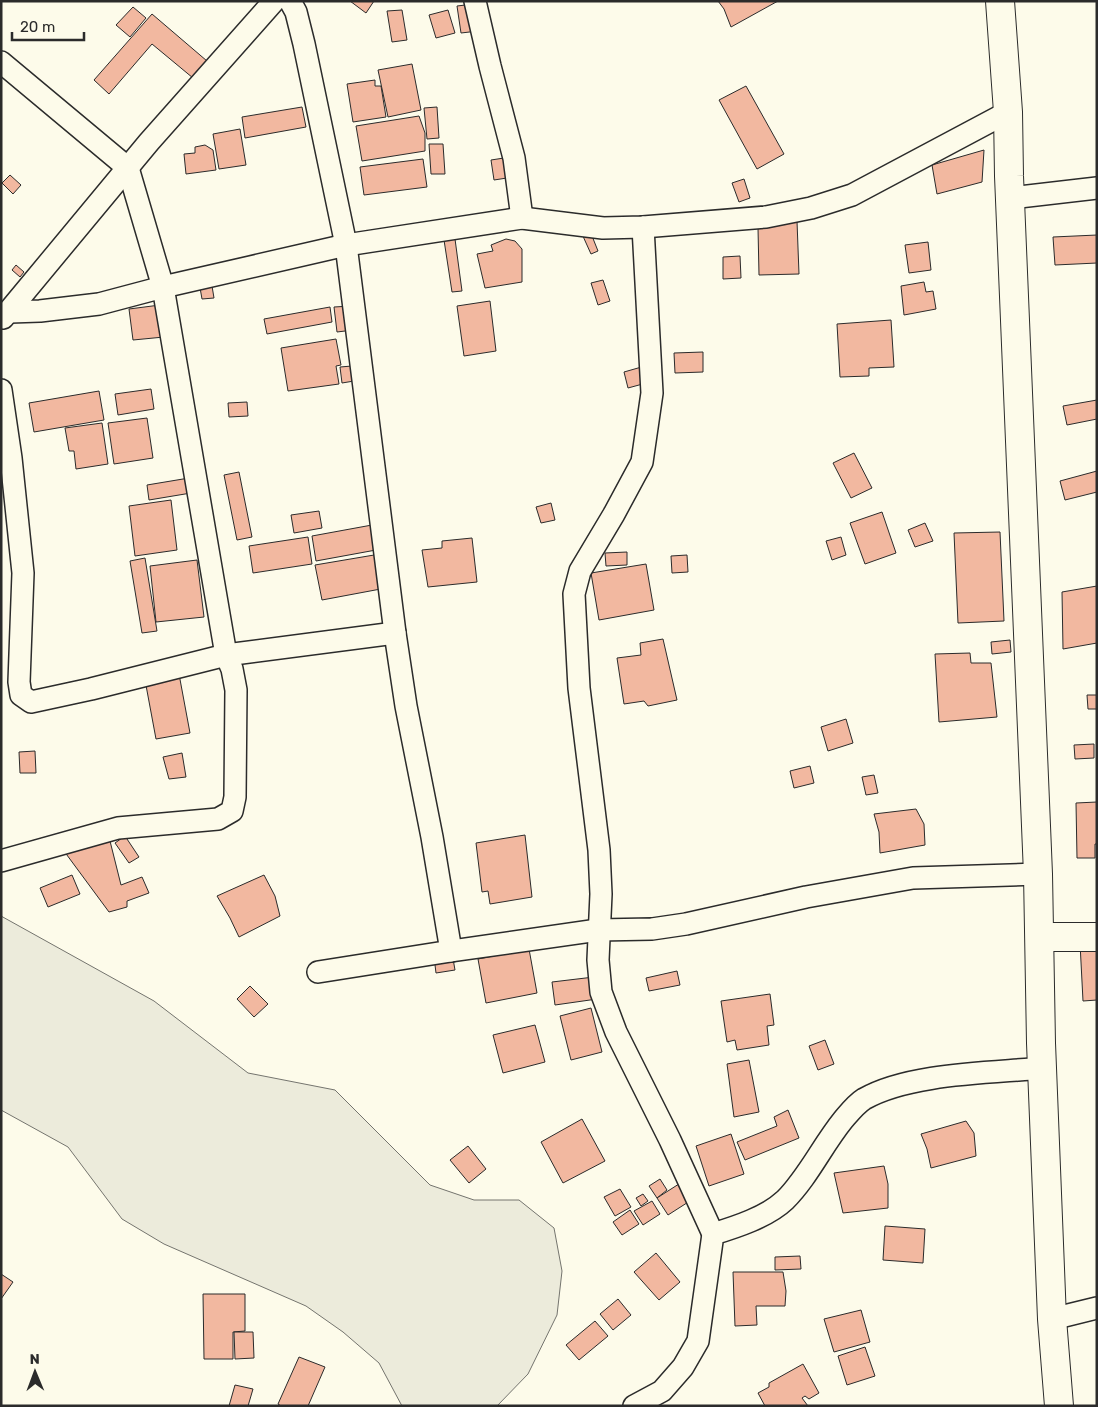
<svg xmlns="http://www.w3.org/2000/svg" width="1098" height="1407" font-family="Rubik,sans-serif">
<rect width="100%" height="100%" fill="#fdfbea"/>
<!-- green -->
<polygon fill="#ecebdb" stroke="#74746e" points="1,916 154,1001 248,1073 335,1090 430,1185 474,1200 519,1200 554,1228 562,1271 557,1315 528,1374 497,1406 402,1406 379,1363 343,1332 306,1306 164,1244 122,1219 68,1147 1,1110"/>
<!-- building -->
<g fill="#f2b8a0" stroke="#2b2b2b">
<polygon points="350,1 374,1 366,13"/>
<polygon points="718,1 778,1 731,27 724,9"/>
<polygon points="474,4 478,31 461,33 457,6"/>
<polygon points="133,7 146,18 130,37 116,25"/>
<polygon points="402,10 407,40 392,42 387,11"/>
<polygon points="448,10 455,33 436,38 429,15"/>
<polygon points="152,14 207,61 193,78 152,44 109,94 94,80"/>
<polygon points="412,64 421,110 388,117 378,70"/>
<polygon points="375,80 375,86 381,86 386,117 353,122 347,84"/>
<polygon points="746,86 784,154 757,169 719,100"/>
<polygon points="302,107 306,127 245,138 242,117"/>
<polygon points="437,107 439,138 427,139 424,108"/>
<polygon points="419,116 425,133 425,151 362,161 356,126"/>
<polygon points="240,129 246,165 219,169 213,134"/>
<polygon points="429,144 443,144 445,174 431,174"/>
<polygon points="205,145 213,150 216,170 186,174 184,154 195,153 195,147"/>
<polygon points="984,150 982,182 937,194 932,165"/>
<polygon points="504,158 507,178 494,180 491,160"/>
<polygon points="423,159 427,187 364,195 360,167"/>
<polygon points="10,175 21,185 13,194 2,183"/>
<polygon points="744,179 750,198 739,202 732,183"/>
<polygon points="797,221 799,274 759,275 758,228"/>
<polygon points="590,231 598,251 591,254 582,234"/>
<polygon points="1097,235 1097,263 1055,265 1053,237"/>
<polygon points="455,239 462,291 452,292 444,240"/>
<polygon points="506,239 515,241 522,249 522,282 485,288 477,254 493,251 491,245"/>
<polygon points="928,242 931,270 909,273 905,245"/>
<polygon points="740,256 741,278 723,279 723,257"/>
<polygon points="16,265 24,272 20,277 12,270"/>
<polygon points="211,280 214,298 202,299 199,282"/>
<polygon points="603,280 610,301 598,305 591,283"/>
<polygon points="924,282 926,292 933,291 936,309 904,315 901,286"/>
<polygon points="490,301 496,351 464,356 457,306"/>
<polygon points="160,305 164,337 133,340 129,309"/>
<polygon points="351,306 353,330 337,332 334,307"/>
<polygon points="330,307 332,322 267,334 264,319"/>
<polygon points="891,320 894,367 869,368 869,376 840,377 837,324"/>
<polygon points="336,339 341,365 336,366 339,384 288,391 281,348"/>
<polygon points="703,352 703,372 675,373 674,353"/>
<polygon points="352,366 354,381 342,383 340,367"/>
<polygon points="645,366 650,382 628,388 624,372"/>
<polygon points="151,389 154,409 118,415 115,394"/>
<polygon points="99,391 104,420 34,432 29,403"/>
<polygon points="1097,400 1097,419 1067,425 1063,406"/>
<polygon points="247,402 248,416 229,417 228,403"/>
<polygon points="147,418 153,458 114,464 108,423"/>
<polygon points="102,423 108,464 76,469 74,451 69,451 65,428"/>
<polygon points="854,453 872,488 851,498 833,463"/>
<polygon points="1097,471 1097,492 1065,500 1060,481"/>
<polygon points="239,472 252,537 237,540 224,475"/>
<polygon points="189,478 191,493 149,500 147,485"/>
<polygon points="171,500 177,550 135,556 129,506"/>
<polygon points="551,503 555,520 541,523 536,507"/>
<polygon points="319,511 322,528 294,533 291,515"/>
<polygon points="882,512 896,553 865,564 850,523"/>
<polygon points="925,523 933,541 915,547 908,530"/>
<polygon points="372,525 376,550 316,561 312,536"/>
<polygon points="1000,532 1004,621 958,623 954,533"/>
<polygon points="308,537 312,564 253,573 249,546"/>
<polygon points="841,537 846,555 832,560 826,541"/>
<polygon points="472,538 477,582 428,587 422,550 442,548 442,541"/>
<polygon points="627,552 627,565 606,566 605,553"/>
<polygon points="380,554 386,588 322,600 315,565"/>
<polygon points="687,555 688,572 672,573 671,556"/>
<polygon points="145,558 157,631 142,633 130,561"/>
<polygon points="197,560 204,617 156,622 150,566"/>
<polygon points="646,564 654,610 599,620 591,573"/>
<polygon points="1097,586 1097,643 1063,649 1062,592"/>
<polygon points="663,639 677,700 648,706 644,701 624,704 617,658 641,655 640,643"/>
<polygon points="1010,640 1011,652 992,654 991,642"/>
<polygon points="970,653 971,663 991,663 997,717 939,722 935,654"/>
<polygon points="179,674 190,733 156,739 145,680"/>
<polygon points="1087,695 1097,695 1097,709 1088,709"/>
<polygon points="846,719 853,743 828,751 821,727"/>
<polygon points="1094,744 1094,758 1075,759 1074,745"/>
<polygon points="35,751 36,773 20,773 19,752"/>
<polygon points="182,753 186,777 169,779 163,757"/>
<polygon points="810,766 814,783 794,788 790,771"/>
<polygon points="874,775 878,793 866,795 862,777"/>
<polygon points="1097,802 1097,844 1095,844 1095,858 1077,858 1076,803"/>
<polygon points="916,809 924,824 925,845 880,853 879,832 874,814"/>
<polygon points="525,835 532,897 490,904 488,891 482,892 476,843"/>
<polygon points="125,836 139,857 129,863 115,843"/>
<polygon points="110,841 121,885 142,877 149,893 127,901 127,907 109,912 61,847"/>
<polygon points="72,875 80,894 48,907 40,888"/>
<polygon points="264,875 275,896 280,916 239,937 230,918 217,896"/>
<polygon points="1097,942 1097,1000 1083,1001 1080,943"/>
<polygon points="529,949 537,993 486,1003 478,959"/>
<polygon points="452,953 455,970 436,973 434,957"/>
<polygon points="677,971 680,985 649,991 646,978"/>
<polygon points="594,977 597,999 555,1005 552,982"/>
<polygon points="250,986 268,1004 254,1017 237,999"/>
<polygon points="770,994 774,1025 767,1026 769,1045 737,1050 735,1040 727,1042 721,1001"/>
<polygon points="591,1008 602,1052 571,1060 560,1016"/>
<polygon points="535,1025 545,1062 503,1073 493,1035"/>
<polygon points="825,1040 834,1064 818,1070 809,1046"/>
<polygon points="749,1060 759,1112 734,1117 727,1064"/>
<polygon points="788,1110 799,1138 745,1160 737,1142 777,1126 774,1117"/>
<polygon points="582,1119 605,1161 563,1183 541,1142"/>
<polygon points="966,1121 974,1133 976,1156 931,1168 927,1149 921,1134"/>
<polygon points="731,1134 744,1174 709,1186 696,1146"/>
<polygon points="468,1146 486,1169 469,1183 450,1160"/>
<polygon points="884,1166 888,1184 888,1208 843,1213 834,1173"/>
<polygon points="660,1179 667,1190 657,1198 649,1186"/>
<polygon points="682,1182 693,1199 668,1215 657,1198"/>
<polygon points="620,1189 631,1207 615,1216 604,1197"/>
<polygon points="643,1194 648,1201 641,1206 636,1198"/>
<polygon points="652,1201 660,1214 643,1225 634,1211"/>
<polygon points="630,1210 639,1224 622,1235 613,1222"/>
<polygon points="885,1226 925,1229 923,1263 883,1260"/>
<polygon points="656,1253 680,1282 659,1300 634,1272"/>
<polygon points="800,1256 801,1269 775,1270 775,1257"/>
<polygon points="733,1272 783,1272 786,1291 785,1306 756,1306 757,1325 735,1326"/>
<polygon points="1,1274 13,1282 1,1299"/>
<polygon points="203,1294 245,1294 245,1331 233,1332 233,1359 204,1359"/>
<polygon points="618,1299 631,1315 613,1330 600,1314"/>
<polygon points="861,1310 870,1342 834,1352 824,1319"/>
<polygon points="595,1321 608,1336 579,1360 566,1345"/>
<polygon points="234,1332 253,1332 254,1358 235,1359"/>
<polygon points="865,1347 875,1376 847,1385 838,1356"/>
<polygon points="299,1357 325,1367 308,1406 281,1406 278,1404"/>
<polygon points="803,1364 819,1393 809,1399 805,1396 802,1398 808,1406 765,1406 758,1393 769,1387 769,1383"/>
<polygon points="235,1385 253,1389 248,1406 229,1406"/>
</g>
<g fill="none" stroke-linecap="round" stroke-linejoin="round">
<defs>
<g id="street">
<polyline points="290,1 296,12 304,44 346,245 395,633 406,706 432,837 451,951"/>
<polyline points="475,1 490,66 514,158 522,218"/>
<polyline points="1,62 128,168 163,287 226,655 232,669 236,690 235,797 232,811 218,819 118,828 1,861"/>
<polyline points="1011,198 1097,188"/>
<polyline points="643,227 652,393 642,462 614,514 580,571 574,594 579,688 599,850 601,894 598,960 601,992 616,1032 670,1140 713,1234"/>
<polyline points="10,312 40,311 99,304 163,287 346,245 522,218 603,228 643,227 766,217 811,208 852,195 1008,112"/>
<polyline points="3,318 149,142 274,1"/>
<polyline points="1,390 11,458 23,573 19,682 21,695 31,702 91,689 226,655 395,633"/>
<polyline points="318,972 451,951 598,930 652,929 686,924 806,897 913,878 1038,874"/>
<polyline points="1052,1319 1097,1308"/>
<path d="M 634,1406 L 662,1391 L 683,1367 L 698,1341 L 713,1234 C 736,1227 767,1217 785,1200 C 808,1177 822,1146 843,1120 C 849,1113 856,1104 864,1099 C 909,1073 991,1073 1043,1068"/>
</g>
<polyline id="secondary" points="1040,937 1097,937"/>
<polyline id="highway" points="1000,1 1008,112 1009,176 1038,874 1041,1043 1052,1319 1059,1406"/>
</defs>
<!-- street casing -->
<use href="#street" stroke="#2b2b2b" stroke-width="24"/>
<!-- secondary casing -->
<use href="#secondary" stroke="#2b2b2b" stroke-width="30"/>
<!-- highway casing -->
<use href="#highway" stroke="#2b2b2b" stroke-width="30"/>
<!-- street -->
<use href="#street" stroke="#fdfbea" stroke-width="21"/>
<!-- secondary -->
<use href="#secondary" stroke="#fdfbea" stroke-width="28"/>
<!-- highway -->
<use href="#highway" stroke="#fdfbea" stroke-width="28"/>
</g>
<!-- border -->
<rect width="1098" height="1407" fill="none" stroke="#2b2b2b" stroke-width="5"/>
<!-- north arrow -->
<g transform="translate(35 1372) rotate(359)" stroke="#fdfbea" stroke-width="4" paint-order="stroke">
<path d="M0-4L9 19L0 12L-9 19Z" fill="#2b2b2b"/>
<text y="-8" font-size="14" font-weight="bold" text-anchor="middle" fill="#2b2b2b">N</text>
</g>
<!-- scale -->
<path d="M12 32v8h72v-8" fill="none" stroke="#2b2b2b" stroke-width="2.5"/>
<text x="20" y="32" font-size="15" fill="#2b2b2b" stroke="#fdfbea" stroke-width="4" paint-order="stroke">20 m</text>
</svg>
